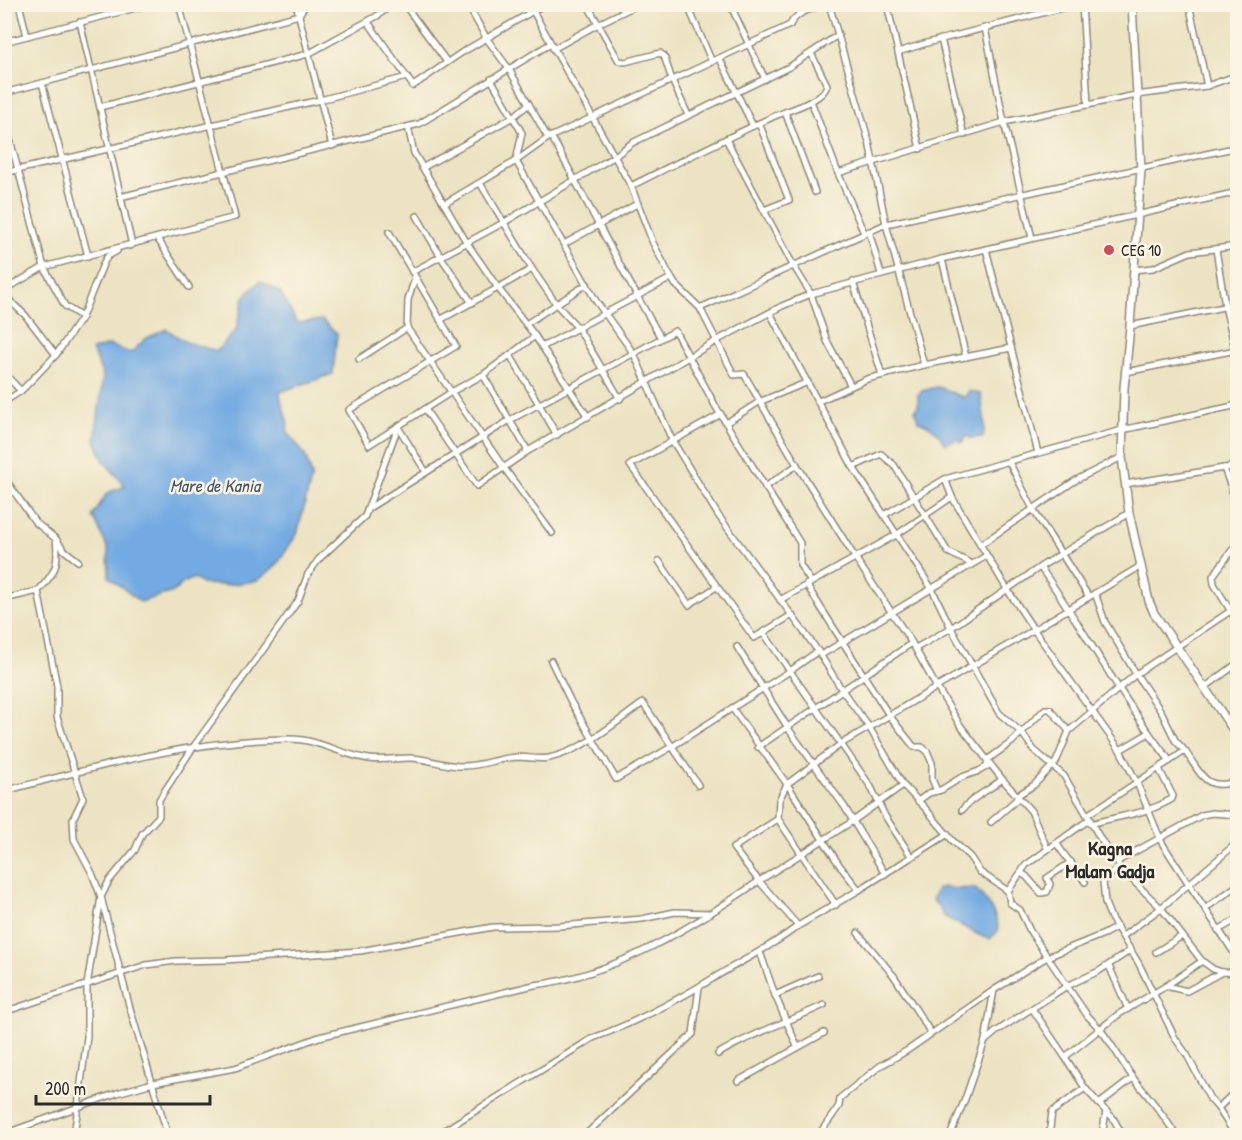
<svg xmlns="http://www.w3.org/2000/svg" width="1242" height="1140" font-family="'Patrick Hand',sans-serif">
<rect width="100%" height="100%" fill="#fcf5e5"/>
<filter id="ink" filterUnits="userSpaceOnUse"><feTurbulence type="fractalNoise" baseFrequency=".0167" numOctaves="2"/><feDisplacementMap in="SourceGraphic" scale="12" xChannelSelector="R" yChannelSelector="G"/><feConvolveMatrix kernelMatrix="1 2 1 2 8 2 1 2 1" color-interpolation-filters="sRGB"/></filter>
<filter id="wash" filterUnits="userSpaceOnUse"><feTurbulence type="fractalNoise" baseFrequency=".008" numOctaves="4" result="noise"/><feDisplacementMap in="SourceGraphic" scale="24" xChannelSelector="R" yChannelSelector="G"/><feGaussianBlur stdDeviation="1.35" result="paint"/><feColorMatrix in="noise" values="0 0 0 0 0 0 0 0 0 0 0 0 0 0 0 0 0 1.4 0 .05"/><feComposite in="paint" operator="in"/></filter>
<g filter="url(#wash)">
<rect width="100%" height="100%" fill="#ece3c2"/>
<!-- water -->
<g fill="#73aae2" stroke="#4f6a86" stroke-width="1.5">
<path d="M 260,281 L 280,292 L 297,323 L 322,320 L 337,334 L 333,374 L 280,392 C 280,406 290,417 287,431 L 305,455 L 312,476 L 297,534 L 276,566 L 257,581 L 225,585 L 202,584 L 194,578 L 183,583 L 173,592 L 140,602 L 109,577 L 108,549 L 93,516 L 107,493 L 125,486 L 104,461 L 95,441 L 103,376 L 92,350 L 109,345 L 131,353 L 145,339 L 166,329 L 186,342 L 217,351 L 236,330 L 244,297 Z"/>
<path d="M 936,387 C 948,388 954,396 965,397 L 969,391 L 981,394 C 982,408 987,423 983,437 L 971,438 L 965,436 L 964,441 L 960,443 L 958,439 L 946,444 L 943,442 C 940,433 929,424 918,421 L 915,410 L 918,406 L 918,394 L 922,391 Z"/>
<path d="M 944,887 L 955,889 L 975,888 C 985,898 999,917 998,931 L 990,939 L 981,936 L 943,916 L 939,907 L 932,900 L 937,889 Z"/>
</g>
</g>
<g filter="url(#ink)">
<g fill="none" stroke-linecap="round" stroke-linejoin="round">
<defs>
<g id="minor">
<polyline points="19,4 27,36"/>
<polyline points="296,4 332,146"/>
<polyline points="404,4 447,62"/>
<polyline points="467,4 487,39 509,69 548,138"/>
<polyline points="529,4 631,186 653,243 668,272 675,284 700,308 734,375 744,374 797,465 856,559 912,643 936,686 960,725 1002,779 1031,811 1047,848"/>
<polyline points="587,4 619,61 625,62 660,53 664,56 672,80 688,115"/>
<polyline points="687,4 712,62"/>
<polyline points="730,4 765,79"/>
<polyline points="829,4 869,142 886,224 924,365"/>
<polyline points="887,4 920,149"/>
<polyline points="1082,4 1088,105"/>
<polyline points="1189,4 1207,86"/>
<polyline points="80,22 132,245 129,246"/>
<polyline points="368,22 413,86 461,53 545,4"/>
<polyline points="985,28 1004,122 1032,238"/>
<polyline points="941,39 964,135"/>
<polyline points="4,42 151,4"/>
<polyline points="553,49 598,24 639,4"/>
<polyline points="898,52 927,43 1077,4"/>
<polyline points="720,59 753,126"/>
<polyline points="491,79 522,133 516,161 596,301 634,354 672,440 718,515 818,651 842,690 869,727 903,785 925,808 952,840 970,857 980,872 1008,891"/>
<polyline points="42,83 88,256"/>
<polyline points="4,93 299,15 304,7 308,4"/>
<polyline points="811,101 838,173 864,233"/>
<polyline points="100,107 308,54 377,16 393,4"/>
<polyline points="785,112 815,192"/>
<polyline points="4,117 44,267 65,306 82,317 56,355 21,391"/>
<polyline points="759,123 789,200 764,210"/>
<polyline points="408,127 414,153 467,243 498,288 535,336 588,417"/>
<path d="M 551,136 C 588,203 622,272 661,338"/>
<polyline points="726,139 793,265 811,294 827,341 851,386"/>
<polyline points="422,168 513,117 529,104"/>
<polyline points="4,173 320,100 407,77"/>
<polyline points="838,173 1004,122 1136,95 1207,86 1238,75"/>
<polyline points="480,183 532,269 557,305 578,328 620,399"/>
<path d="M 631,186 C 679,162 728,137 777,115 C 790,110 824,100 827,85 L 811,53"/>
<polyline points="120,197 419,124 550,44"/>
<path d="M 444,204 L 516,161 L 548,138 L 790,25 C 798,10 813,9 828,4"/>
<polyline points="417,216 441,257 472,303"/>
<polyline points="869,231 881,274"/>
<polyline points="389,232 456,346 349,410 369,445 453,391 483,375 535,336"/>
<polyline points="157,238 189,287"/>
<polyline points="564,244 637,204"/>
<polyline points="986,249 1038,453"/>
<polyline points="1216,249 1225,306 1238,361"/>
<polyline points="942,259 966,357"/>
<polyline points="1134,270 1153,268 1190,252 1238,246"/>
<polyline points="412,272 503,223 615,156 632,143 789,67 838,35"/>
<polyline points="853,282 882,375"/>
<polyline points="4,288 11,302 25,315 56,355"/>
<polyline points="4,290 44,267 235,217 179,4"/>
<polyline points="700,308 886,224 1238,147"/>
<polyline points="770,313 853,467 932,589 951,628 999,713 1022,733 1034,750 1064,776 1087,815"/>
<polyline points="82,317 104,262 108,256 117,251"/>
<polyline points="440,320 532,269"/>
<polyline points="526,324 587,284"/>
<polyline points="1130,326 1238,304"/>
<polyline points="407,328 504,468 552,533"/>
<polyline points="542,347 671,278"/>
<polyline points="510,355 557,435"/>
<polyline points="359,359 407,328 408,300 415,278"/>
<polyline points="1126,372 1236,350"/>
<polyline points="4,373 21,391 4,402"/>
<polyline points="483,375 528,451"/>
<polyline points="819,401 867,379 924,365 1011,348"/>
<polyline points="425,409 477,486 528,451 716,341 782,306 811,294 942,259 1238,192"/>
<polyline points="721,414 630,465 754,638 792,615"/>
<polyline points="726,423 759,402 808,382"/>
<polyline points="398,427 426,472"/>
<polyline points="1009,462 1034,511 1089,597"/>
<polyline points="853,467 881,454 894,465 948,552 972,564"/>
<polyline points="1224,468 1238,466"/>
<polyline points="4,477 35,522 56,539 64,550 78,561"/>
<polyline points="945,479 952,497 1007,589 1034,630 1120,750 1137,783 1162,843 1238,959"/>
<polyline points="1125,484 1224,468 1238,507"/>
<polyline points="765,487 797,465"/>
<polyline points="369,508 510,420 675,331 716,407 800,543 800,565 811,582"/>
<polyline points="884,515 945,479 1122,430 1238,405"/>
<path d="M 56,539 C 59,565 56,572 38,591 L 57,686 L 57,717 L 83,798 L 73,819 L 74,839 L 92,873 L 101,897 L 129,1005 L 168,1136"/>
<polyline points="1238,542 1213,576 1214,584 1238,623"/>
<polyline points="980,545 1076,480 1122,457"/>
<polyline points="659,561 689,605 716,587"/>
<path d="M 1040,567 C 1085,630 1122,700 1170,761"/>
<polyline points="807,584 809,589 889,715 914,747 922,747 927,751 932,763 932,779 937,791"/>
<polyline points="1095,593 1105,622 1136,674 1162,713 1175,740 1185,751 1087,815 1101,840 1118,862 1119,867 1161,908 1202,961 1213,969 1222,972 1238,973"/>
<polyline points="4,599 38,591"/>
<polyline points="780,600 896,535 952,497"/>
<polyline points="737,647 790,731 844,806 885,874"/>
<polyline points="916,648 951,628 1040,567 1129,513"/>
<polyline points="818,651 790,671 871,787 885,816 911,856"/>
<polyline points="821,655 986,556"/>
<polyline points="551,661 571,702 616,779 673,746 790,671 763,632"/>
<polyline points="1204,688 1238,663"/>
<polyline points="732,708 787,784 840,866 859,890 948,834"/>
<polyline points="758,747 912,643"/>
<polyline points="1120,750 1149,733"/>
<path d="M 1185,751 C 1202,775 1205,792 1238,781"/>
<path d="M 4,791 C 98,767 193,739 290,739 C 318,739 341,755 369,759 C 383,761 396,758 410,758 C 428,758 445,767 464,766 C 482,766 499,758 517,757 C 528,757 538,760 549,758 C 584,750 615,723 643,703 L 698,785"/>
<polyline points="918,801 929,793 941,790 962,777 979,771 988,766 987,760 1012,742 1045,709 1050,709 1069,731"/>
<path d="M 962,810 C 973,796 989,791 1002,779"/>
<polyline points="778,819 836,905"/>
<polyline points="1090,819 1026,865 1008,891 1010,903 1020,910 1030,931 1067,986 1099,971 1131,950"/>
<polyline points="991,822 1016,800 1018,795 1034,785 1056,762 1069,731 1136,674 1238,606"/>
<path d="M 1091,824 C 1120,815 1145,815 1172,799 L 1173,796 L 1159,769"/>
<path d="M 1057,844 C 1065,857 1076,868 1085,882"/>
<polyline points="1118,861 1202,815 1212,813 1238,815"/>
<polyline points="1119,867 1103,881 1105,903 1111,918 1139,964 1175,1038 1187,1055 1210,1099 1218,1108 1236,1136"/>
<polyline points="1021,873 1026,876 1041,893 1047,892 1050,884 1047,878 1071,862"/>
<polyline points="859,890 798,926 759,881 853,821 903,785"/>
<polyline points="1206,908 1238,885"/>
<polyline points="1218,930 1238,919"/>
<polyline points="858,933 894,976 931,1033"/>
<polyline points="1123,936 1161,908 1238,842"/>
<polyline points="760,952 775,995 797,1046"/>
<polyline points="1156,952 1182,936"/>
<polyline points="1109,966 1128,1009"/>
<polyline points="1166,986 1202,961"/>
<polyline points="775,995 818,976"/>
<polyline points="4,1012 146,965 176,961 225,960 360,951 493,927 560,926 642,919 675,912 711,913"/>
<polyline points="985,1041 997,1031 1067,986 1087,1015 1100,1029 1065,1057 1033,1010"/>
<path d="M 718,1054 C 750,1034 788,1022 824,1005"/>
<polyline points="1065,1057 1085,1088 1099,1104 1133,1078"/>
<polyline points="738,1081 824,1033"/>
<polyline points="1099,1104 1113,1118 1123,1136"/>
<polyline points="1218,1108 1238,1089"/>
<path d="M 4,1134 L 117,1093 L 153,1083 L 235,1068 L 319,1037 L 534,985 C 614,976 694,926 759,881 L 733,848 L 778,819 L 779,800 L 787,784 L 841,744 L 1141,566"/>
<polyline points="74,1136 87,1037 87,985 101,897 109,881 135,850 142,834 159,816 159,800 162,795 194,746 298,601 308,574 319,559 365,516 398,427"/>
<path d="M 435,1136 L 593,1038 C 635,1023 674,1002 712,979 C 742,960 770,948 798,926"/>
<polyline points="584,1136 693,1034 699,987"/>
<polyline points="818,1136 839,1106 840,1098 880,1066 908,1050 994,990"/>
<polyline points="950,1136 965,1099 985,1041 994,990 1047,957 1104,934 1117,927"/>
<polyline points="1049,1136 1052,1112 1085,1088"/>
<polyline points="1102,1136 1106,1111"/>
<path d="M 1176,1136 C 1167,1118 1147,1095 1134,1079 C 1122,1063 1113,1045 1100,1029 L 1119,1014 L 1166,986 L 1187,991 L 1222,972"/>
</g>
<polyline id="tertiary" points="1132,4 1141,169 1130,326 1124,388 1122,457 1129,513 1149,601 1154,613 1238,737"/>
</defs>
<!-- minor casing -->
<use href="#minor" stroke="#8c8776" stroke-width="8"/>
<!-- tertiary casing -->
<use href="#tertiary" stroke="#8c8776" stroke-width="10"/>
<!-- minor -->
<use href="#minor" stroke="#fff" stroke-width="5"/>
<!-- tertiary -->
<use href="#tertiary" stroke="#fff" stroke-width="7"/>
</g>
</g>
<!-- markers -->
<circle fill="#d1495b" stroke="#fcf5e5" stroke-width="2" cx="1109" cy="250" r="6"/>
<g text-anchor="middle" stroke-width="5" stroke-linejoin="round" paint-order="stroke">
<!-- poi labels -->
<g font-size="16" fill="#2b2b2b" stroke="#fcf5e5" text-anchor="start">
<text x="1121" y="256">CEG 10</text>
</g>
<!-- water labels -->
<g font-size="18" font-style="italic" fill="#44576b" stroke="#fcf5e5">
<text x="215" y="492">Mare de Kania</text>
</g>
<!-- quarter labels -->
<g font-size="20" font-weight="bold" fill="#2b2b2b" stroke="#fcf5e5">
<text x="1110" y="855">Kagna<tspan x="1110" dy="23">Malam Gadja</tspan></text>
</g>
</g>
<!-- margin -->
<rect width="1242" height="1140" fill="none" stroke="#fcf5e5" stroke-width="24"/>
<!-- scale -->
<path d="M36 1095v9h174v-9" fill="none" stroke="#2b2b2b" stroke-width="3"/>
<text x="45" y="1095" font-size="18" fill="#2b2b2b" stroke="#fcf5e5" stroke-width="4.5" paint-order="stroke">200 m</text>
</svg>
